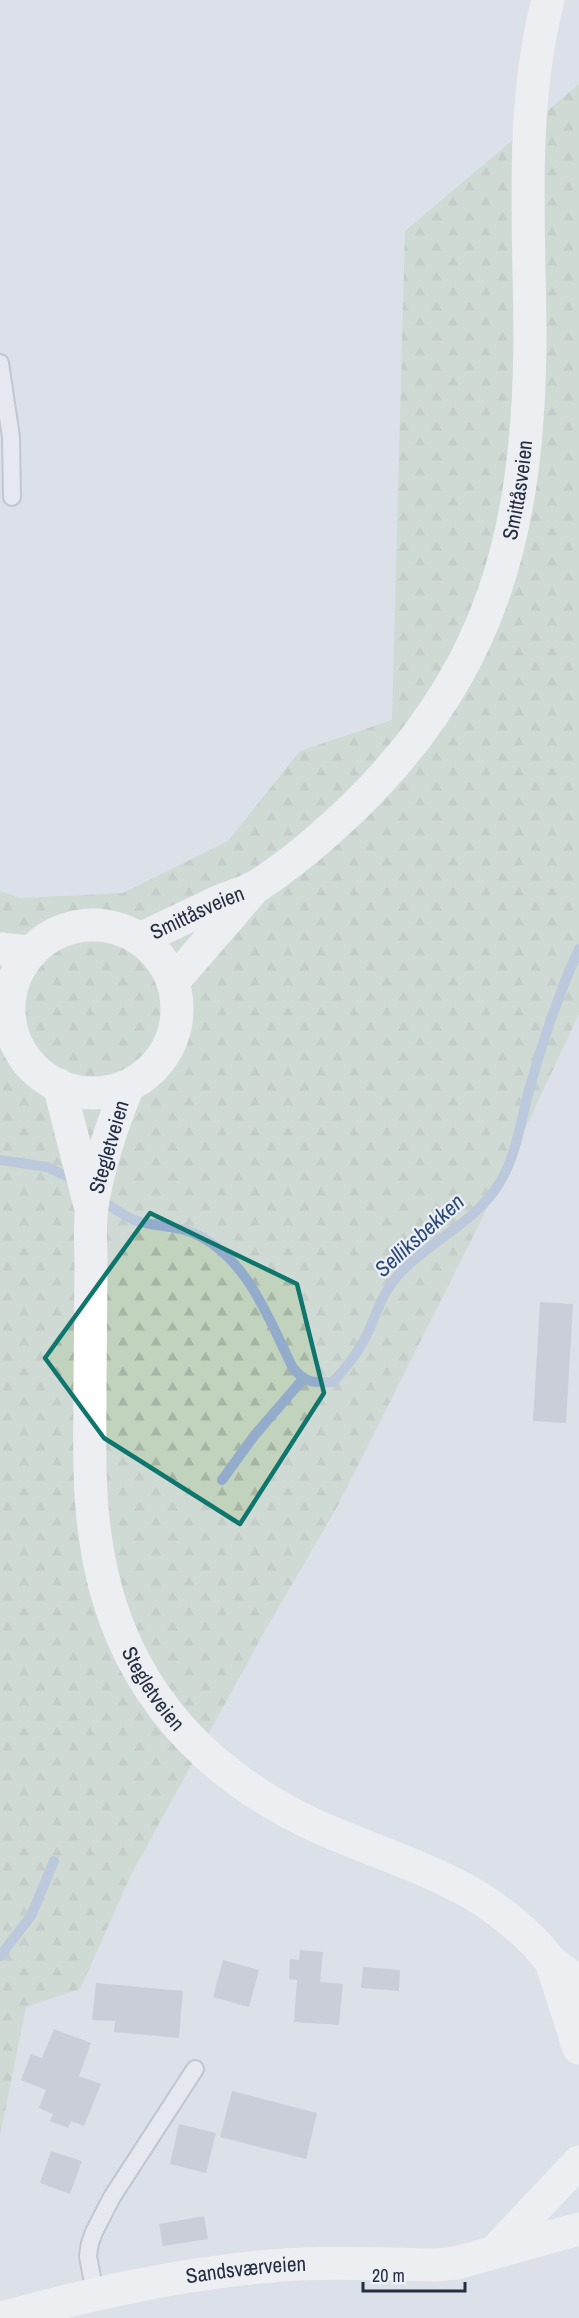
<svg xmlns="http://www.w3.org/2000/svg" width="579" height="2318" font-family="'Archivo Narrow',sans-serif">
<defs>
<pattern id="forest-firs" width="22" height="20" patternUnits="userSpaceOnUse" patternTransform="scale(1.5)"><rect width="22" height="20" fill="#c1d3bd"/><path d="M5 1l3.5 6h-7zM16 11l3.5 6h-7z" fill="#a6b5a4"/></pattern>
</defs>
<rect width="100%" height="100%" fill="#dce0e8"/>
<!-- forest -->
<polygon fill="url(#forest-firs)" points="579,84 579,1014 496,1191 337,1507 266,1629 131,1875 80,1989 26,2007 0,2136 0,891 20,898 123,893 228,841 300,751 392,720 405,231"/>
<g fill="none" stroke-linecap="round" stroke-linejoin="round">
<!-- stream -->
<g stroke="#94accc" stroke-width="10">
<polyline points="0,1160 47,1167 77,1181"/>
<path d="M 99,1198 C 110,1206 121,1214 134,1220 C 153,1227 175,1225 193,1233 C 247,1256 269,1320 293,1368 C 306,1383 313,1383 333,1382 C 344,1370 355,1357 363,1342 C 377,1317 378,1298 399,1274 C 429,1241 477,1222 500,1182 C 517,1154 521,1118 530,1087 C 543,1039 559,993 579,949"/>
<polyline points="222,1480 254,1436 303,1379"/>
<polyline points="0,1956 31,1916 54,1861"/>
</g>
</g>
<!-- building -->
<g fill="#b3b9c5">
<polygon points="540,1302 573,1304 566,1423 533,1421"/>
<polygon points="300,1950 323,1952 320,1982 343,1984 339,2025 294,2022 297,1980 289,1979 290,1959 299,1960"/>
<polygon points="223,1960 259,1970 249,2007 213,1997"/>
<polygon points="363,1967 400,1970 399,1991 361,1988"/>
<polygon points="96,1983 183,1991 179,2038 114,2032 115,2021 92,2020"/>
<polygon points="54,2029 91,2043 79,2076 101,2084 84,2126 71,2121 68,2128 50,2121 53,2114 39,2108 46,2090 21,2080 31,2054 42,2058"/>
<polygon points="232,2091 317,2113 306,2159 220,2137"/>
<polygon points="179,2124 216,2133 206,2173 170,2164"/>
<polygon points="51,2151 82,2161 70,2194 40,2183"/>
<polygon points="204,2216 208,2239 163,2246 159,2224"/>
</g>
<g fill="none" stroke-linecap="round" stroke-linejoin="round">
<defs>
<g id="lane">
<polyline points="0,363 11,437 12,497"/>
<polyline points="95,2294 88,2256 90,2243 94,2232 112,2197 195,2069"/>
</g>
</defs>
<!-- lane casing -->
<use href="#lane" stroke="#a1a7b2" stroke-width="20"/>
<!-- lane -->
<use href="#lane" stroke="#eff1f6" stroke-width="16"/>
<!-- secondary -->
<g stroke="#fff" stroke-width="33">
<circle cx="93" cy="1009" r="84"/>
<path id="s1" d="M 140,939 C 166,927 191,915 216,903 C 229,897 245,893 257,886 C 293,863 326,834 356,805 C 493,671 528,530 530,344 C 530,231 519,111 548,0"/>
<polyline points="0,949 31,952"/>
<polyline points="173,982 250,893"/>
<polyline points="59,1085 89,1202"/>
<path id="s2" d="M 128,1086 C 112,1125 98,1165 92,1207 C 89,1225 91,1246 91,1265 C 91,1305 90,1345 90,1386 C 90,1435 88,1486 95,1535 C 113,1672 191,1767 314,1825 C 367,1849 422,1865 473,1894 C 494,1907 514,1922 532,1940 C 539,1946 544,1955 551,1961 C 559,1969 570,1975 579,1982"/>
<polyline points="551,1961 579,2048"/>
<polyline points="494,2252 579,2162"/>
<path id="s3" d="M 1,2318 C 90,2294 179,2274 271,2266 C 325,2261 381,2264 435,2265 L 456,2263 L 579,2229"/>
</g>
</g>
<!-- marked area -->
<path d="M0 0H579V2318H0ZM 150,1213 L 297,1284 L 324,1393 L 240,1524 L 104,1438 L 45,1358 Z" fill="#dce0e8" fill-opacity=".55" fill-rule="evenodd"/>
<path fill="none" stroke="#0f766e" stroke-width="4.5" stroke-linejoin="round" d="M 150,1213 L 297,1284 L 324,1393 L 240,1524 L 104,1438 L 45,1358 Z"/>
<g text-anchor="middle" stroke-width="4.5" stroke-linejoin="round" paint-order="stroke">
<!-- street labels -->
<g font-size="21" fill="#252d40" stroke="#eceff6">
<text dy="7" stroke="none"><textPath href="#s1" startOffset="618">Smittåsveien</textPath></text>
<text dy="7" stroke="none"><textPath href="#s1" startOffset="63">Smittåsveien</textPath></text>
<text transform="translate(109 1147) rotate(-74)" y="7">Stegletveien</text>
<text dy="7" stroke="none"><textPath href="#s2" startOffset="621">Stegletveien</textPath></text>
<text dy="7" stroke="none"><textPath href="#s3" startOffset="250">Sandsværveien</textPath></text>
</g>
<!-- water labels -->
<g font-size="22" font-style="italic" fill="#2c4977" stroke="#eceff6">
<text transform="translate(419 1235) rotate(-42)" y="8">Selliksbekken</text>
</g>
</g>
<!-- scale -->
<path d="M363 2282v9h102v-9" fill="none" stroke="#252d40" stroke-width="3"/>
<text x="372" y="2282" font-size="18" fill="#252d40" stroke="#eceff6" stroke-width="4.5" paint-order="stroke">20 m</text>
</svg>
